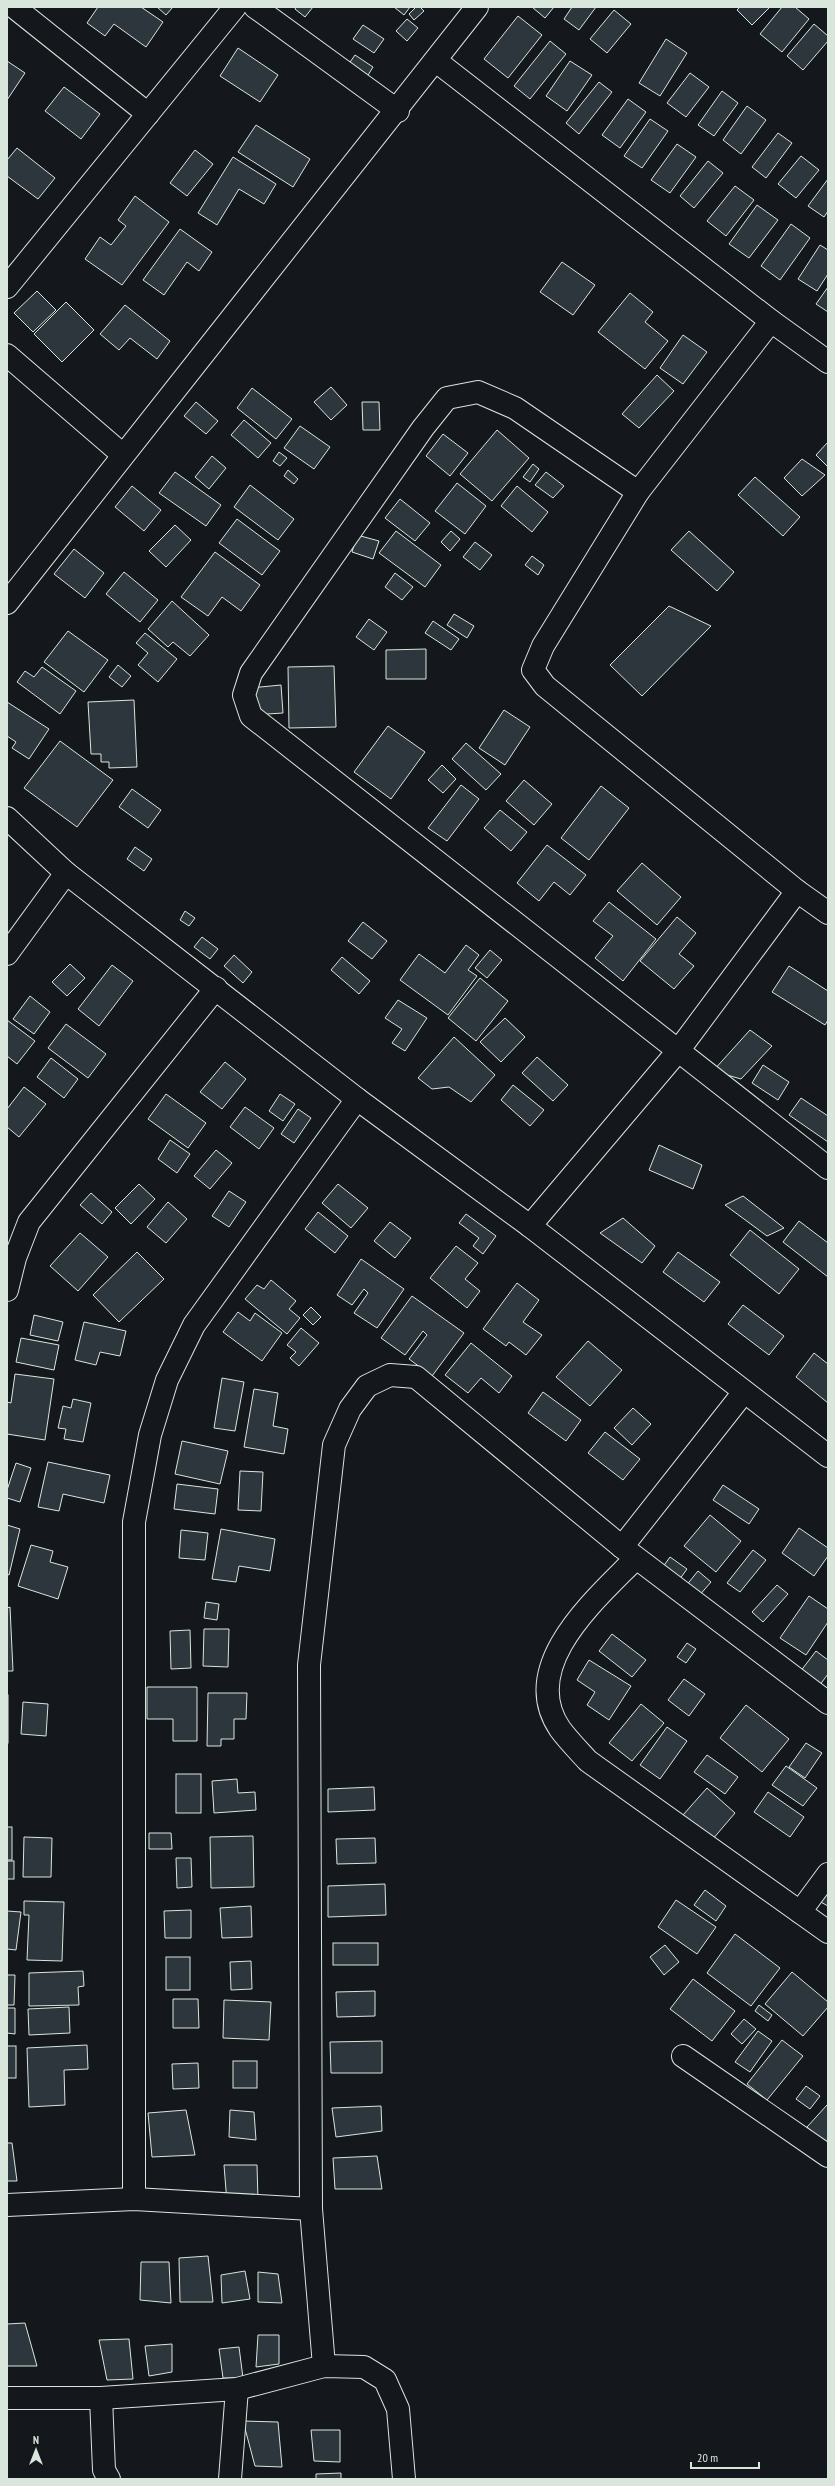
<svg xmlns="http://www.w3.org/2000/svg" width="835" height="2486" font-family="'PT Sans Narrow',sans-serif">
<rect width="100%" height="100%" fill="#14181c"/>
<!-- building -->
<g fill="#2c363c" stroke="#d8e6dc">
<polygon points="98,7 141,7 163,22 146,47 114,24 105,36 87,23"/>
<polygon points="157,7 173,7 166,15"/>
<polygon points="296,7 313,7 305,17 295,9"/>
<polygon points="394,7 410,7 404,15"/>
<polygon points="416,7 420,7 424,11 414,20 409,14"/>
<polygon points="532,7 554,7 545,18"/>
<polygon points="572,7 596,7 579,30 564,19"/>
<polygon points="740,7 770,7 752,25 737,10"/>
<polygon points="782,7 795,7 809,19 782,52 760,34"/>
<polygon points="614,10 631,24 607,53 590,39"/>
<polygon points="518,16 542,35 508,78 484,59"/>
<polygon points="407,19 418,28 407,41 396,31"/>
<polygon points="814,24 828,36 828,41 803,70 787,56"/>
<polygon points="363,25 384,39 374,53 353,39"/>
<polygon points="666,39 687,53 660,96 639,83"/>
<polygon points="550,41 566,54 530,99 514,86"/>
<polygon points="238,48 278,75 260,102 220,76"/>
<polygon points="355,55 373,67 365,80 346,68"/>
<polygon points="7,61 25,73 7,100"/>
<polygon points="570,61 592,75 567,111 546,96"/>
<polygon points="690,73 709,87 686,117 667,103"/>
<polygon points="599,82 612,92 579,134 566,123"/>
<polygon points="64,87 100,114 81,139 45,111"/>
<polygon points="722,91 738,103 714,136 698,125"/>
<polygon points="628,99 646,112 620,148 602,135"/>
<polygon points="747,106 766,120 741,154 723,140"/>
<polygon points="650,119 668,131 642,168 624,156"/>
<polygon points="256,125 310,159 293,187 238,152"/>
<polygon points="778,133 792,143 766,178 752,167"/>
<polygon points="677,144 696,157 670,193 651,180"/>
<polygon points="17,148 55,178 38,199 7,176 7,160"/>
<polygon points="195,150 213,164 187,196 170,183"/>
<polygon points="801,156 819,170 796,198 778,184"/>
<polygon points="233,157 276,184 264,204 239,189 217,225 198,213"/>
<polygon points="708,161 723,173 694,208 680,196"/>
<polygon points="828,179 828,211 824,217 808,206"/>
<polygon points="735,186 754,200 726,236 707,221"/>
<polygon points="135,196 169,222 122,285 85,259 100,237 111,245 126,226 118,220"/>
<polygon points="757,205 778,220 749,258 729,244"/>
<polygon points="791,224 810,238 780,280 761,266"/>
<polygon points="180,229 212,252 199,271 187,262 164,295 143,280"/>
<polygon points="820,245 828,250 828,274 817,291 798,279"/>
<polygon points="562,262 595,285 573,315 540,292"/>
<polygon points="828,287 828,312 816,304"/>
<polygon points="37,291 56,310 33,332 14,313"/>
<polygon points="630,293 653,312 645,322 668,341 645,369 598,332"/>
<polygon points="66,302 94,330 62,362 34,334"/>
<polygon points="125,305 170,341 157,359 130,338 119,350 100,334"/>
<polygon points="683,335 707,352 683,384 660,368"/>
<polygon points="657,375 674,391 639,428 622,414"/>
<polygon points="331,387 347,405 331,420 314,402"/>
<polygon points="252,388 292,419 276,439 237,408"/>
<polygon points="196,402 218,421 206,434 184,416"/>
<polygon points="362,402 379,402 380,430 363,430"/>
<polygon points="244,420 271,443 258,458 231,435"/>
<polygon points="300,426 330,447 314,469 284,448"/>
<polygon points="497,430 529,458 492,501 460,474"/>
<polygon points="443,434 468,453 450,476 426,456"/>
<polygon points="828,442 828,467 816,455"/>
<polygon points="279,452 287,458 280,466 273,461"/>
<polygon points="212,456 226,468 209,489 195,477"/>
<polygon points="802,459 825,475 802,496 784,478"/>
<polygon points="533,464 539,469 530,482 523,477"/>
<polygon points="288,470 298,479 294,484 284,476"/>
<polygon points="175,472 221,505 206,526 159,493"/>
<polygon points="546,472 564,486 553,498 535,485"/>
<polygon points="755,477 800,517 783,536 738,495"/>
<polygon points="457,483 486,506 465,534 435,511"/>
<polygon points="250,485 294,519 278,540 234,507"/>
<polygon points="132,486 161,510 144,531 115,507"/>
<polygon points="517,486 548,512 532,532 501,506"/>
<polygon points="400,499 430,523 415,541 385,518"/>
<polygon points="237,519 280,551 262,575 219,543"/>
<polygon points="175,525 191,540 166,567 149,551"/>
<polygon points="396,531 441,565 425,587 379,553"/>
<polygon points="451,531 460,539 450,551 441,542"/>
<polygon points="689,531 734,572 717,591 671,550"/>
<polygon points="357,535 379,541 373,559 352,552"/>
<polygon points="475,542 492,555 480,570 463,557"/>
<polygon points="74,549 104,573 85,598 54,574"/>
<polygon points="215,552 260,585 241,611 222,597 208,616 181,597"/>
<polygon points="532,556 544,565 538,575 525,565"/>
<polygon points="124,572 158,600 140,622 106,594"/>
<polygon points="395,573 413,587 402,600 385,587"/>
<polygon points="172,601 209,635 190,656 173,642 168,647 148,629"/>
<polygon points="669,606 711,626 642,696 610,665"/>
<polygon points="454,614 474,626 467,638 447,625"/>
<polygon points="369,619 387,632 374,650 356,637"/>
<polygon points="433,621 459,639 451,650 425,633"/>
<polygon points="68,631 108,660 84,692 44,662"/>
<polygon points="145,633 177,659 158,682 138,665 148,653 136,643"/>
<polygon points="426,649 426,679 386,679 386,650"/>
<polygon points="118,665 131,676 122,687 109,677"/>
<polygon points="334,666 336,727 289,728 288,667"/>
<polygon points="42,667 76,691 60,714 17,682 25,671 34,677"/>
<polygon points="281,685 283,713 252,715 250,688"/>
<polygon points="134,700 137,767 109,768 109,762 101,762 101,754 91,754 88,702"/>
<polygon points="7,702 49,729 29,759 12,748 16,742 7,736"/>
<polygon points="504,710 530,727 505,765 479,748"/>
<polygon points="388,726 425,752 391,799 354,772"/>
<polygon points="60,741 113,780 77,827 24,788"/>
<polygon points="466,743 501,774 486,790 452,759"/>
<polygon points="442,765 456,779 443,793 428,780"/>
<polygon points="524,780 552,804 534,825 506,801"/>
<polygon points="461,785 479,799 447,841 428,828"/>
<polygon points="601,786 629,808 589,860 561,838"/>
<polygon points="132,789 161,810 148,828 119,807"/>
<polygon points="500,810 527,832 511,851 484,828"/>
<polygon points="547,845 586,875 570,895 554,882 539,901 517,883"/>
<polygon points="135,847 152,859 144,871 127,859"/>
<polygon points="642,863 681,897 657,925 617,891"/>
<polygon points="609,902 656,939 623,981 595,958 613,936 593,921"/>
<polygon points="185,911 195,918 189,926 180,920"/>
<polygon points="677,917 696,933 679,954 694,966 674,989 640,961"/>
<polygon points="363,922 387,941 372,959 348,941"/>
<polygon points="202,937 218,949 210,959 194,947"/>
<polygon points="466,945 479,955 468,970 477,976 448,1015 400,980 419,954 445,973"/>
<polygon points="490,950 502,960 487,978 475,968"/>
<polygon points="234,955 252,972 243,983 224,966"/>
<polygon points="342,957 370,981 359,994 331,970"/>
<polygon points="70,964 85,978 67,996 52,982"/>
<polygon points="112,965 133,981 99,1026 78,1009"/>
<polygon points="789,966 828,991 828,1020 825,1025 772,992"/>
<polygon points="480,978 508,1001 476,1041 448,1018"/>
<polygon points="30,996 50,1012 34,1034 13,1019"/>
<polygon points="398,1000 427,1018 405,1051 392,1043 402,1029 385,1018"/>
<polygon points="505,1018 525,1037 501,1062 480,1042"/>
<polygon points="7,1020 35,1041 17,1064 7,1056"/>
<polygon points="66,1024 106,1054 88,1078 48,1048"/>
<polygon points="750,1030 772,1046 741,1079 713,1071"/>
<polygon points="454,1037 495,1075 471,1102 449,1087 432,1089 418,1078"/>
<polygon points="537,1057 568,1085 553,1101 522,1073"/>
<polygon points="51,1058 78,1079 64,1098 37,1077"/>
<polygon points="225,1062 246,1079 222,1109 200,1092"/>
<polygon points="763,1065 789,1082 778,1100 752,1083"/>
<polygon points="513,1085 544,1110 530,1126 501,1100"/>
<polygon points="24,1087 46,1104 19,1137 7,1127 7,1109"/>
<polygon points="166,1094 206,1123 188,1148 148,1119"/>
<polygon points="280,1094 295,1104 283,1121 269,1111"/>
<polygon points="801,1098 828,1116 828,1142 789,1115"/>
<polygon points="245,1107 274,1128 259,1149 230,1127"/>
<polygon points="298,1109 311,1118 294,1143 281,1134"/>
<polygon points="170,1140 190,1154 177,1173 158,1159"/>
<polygon points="659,1145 702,1165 693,1189 649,1170"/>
<polygon points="216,1150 232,1163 210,1189 194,1176"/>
<polygon points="139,1184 155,1199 131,1224 115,1208"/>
<polygon points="338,1184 368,1208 351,1228 322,1203"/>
<polygon points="229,1191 246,1202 229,1227 212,1216"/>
<polygon points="91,1193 112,1212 102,1224 80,1205"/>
<polygon points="743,1196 784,1228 767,1236 725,1205"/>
<polygon points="168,1202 187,1219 166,1243 147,1227"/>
<polygon points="318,1212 348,1236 335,1253 305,1229"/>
<polygon points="466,1214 496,1236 483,1254 473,1246 479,1238 459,1223"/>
<polygon points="623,1218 655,1246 642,1263 600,1233"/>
<polygon points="799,1221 828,1243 828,1277 783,1242"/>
<polygon points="390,1222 411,1238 395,1258 374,1241"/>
<polygon points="750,1230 799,1269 779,1294 730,1255"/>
<polygon points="80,1233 108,1257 78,1291 50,1266"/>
<polygon points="456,1246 478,1263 465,1279 480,1291 467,1308 430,1278"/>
<polygon points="137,1252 164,1279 119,1322 93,1295"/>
<polygon points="678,1252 720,1282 704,1302 663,1272"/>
<polygon points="361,1259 404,1289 377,1328 354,1313 368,1293 364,1289 352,1305 337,1295"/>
<polygon points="271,1280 296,1301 289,1309 300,1318 287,1334 245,1299 257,1285 264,1289"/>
<polygon points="517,1283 539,1300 523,1322 542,1335 526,1355 509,1342 506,1346 483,1329"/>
<polygon points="412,1296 464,1333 432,1376 409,1359 427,1335 423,1331 405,1355 381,1338"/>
<polygon points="743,1305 784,1336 769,1355 728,1324"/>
<polygon points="311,1307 321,1317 313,1325 303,1315"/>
<polygon points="238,1312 250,1321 255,1313 282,1333 262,1361 223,1332"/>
<polygon points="34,1315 63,1322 58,1341 30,1335"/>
<polygon points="84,1322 126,1331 120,1356 100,1352 96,1365 75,1360"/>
<polygon points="301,1328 319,1343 299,1366 290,1358 296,1352 287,1345"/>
<polygon points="21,1338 59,1345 54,1370 16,1362"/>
<polygon points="588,1341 622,1370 590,1406 556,1377"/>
<polygon points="471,1343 512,1376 499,1393 481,1378 468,1393 445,1375"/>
<polygon points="814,1353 828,1364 828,1403 796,1377"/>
<polygon points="15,1374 54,1379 45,1440 7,1434 7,1402 11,1403"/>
<polygon points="222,1378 244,1382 235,1431 214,1428"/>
<polygon points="254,1389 278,1393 273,1426 288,1429 284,1454 244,1447"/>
<polygon points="543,1392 581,1420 566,1441 528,1413"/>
<polygon points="73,1399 91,1403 83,1442 64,1439 66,1429 58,1428 63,1406 71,1408"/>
<polygon points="633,1408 651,1424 632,1445 614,1428"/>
<polygon points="605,1432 640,1459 623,1480 588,1453"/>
<polygon points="182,1441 228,1451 220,1484 175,1474"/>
<polygon points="48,1462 110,1475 104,1503 63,1494 59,1511 38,1507"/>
<polygon points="16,1463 31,1468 20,1502 7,1498 7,1490"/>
<polygon points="240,1471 263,1472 261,1511 238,1510"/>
<polygon points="177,1484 218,1489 215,1514 174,1509"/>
<polygon points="723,1485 759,1509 749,1524 713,1500"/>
<polygon points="710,1515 741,1541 716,1572 684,1546"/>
<polygon points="7,1525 20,1529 9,1575 7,1574"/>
<polygon points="799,1528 828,1548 828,1556 814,1576 782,1553"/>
<polygon points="221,1529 275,1539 270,1571 239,1566 236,1582 212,1579"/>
<polygon points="181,1530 208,1533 205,1560 179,1558"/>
<polygon points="31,1545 53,1551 50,1562 68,1567 58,1599 18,1586"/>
<polygon points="753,1550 766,1560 740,1592 727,1583"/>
<polygon points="670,1557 687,1569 677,1583 660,1571"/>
<polygon points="698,1571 711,1582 698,1597 685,1587"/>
<polygon points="777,1585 788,1594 763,1622 752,1612"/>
<polygon points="809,1596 828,1609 828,1622 806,1655 780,1638"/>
<polygon points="206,1602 219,1604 217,1620 204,1618"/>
<polygon points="10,1607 13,1671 7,1671 7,1608"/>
<polygon points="204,1629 229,1629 228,1667 203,1666"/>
<polygon points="190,1630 191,1668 171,1669 170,1631"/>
<polygon points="612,1634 646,1660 632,1677 599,1651"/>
<polygon points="687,1643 696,1649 686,1663 677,1657"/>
<polygon points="816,1651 828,1660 828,1674 819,1686 800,1672"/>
<polygon points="589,1660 631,1686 609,1720 587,1705 595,1692 577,1680"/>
<polygon points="684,1679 705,1694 689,1716 668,1700"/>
<polygon points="147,1687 197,1687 197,1741 173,1741 173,1719 147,1719"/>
<polygon points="208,1693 247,1693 246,1719 234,1719 234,1739 221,1739 221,1746 207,1746"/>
<rect x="7" y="1695" width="1" height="48"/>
<polygon points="23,1702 48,1704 46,1736 21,1734"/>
<polygon points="641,1704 664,1723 632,1761 609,1743"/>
<polygon points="746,1705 789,1739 762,1772 720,1738"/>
<polygon points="667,1727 687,1741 660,1779 640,1765"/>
<polygon points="806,1743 822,1753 805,1778 789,1767"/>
<polygon points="707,1755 738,1777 725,1794 694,1772"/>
<polygon points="786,1766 817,1788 803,1806 772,1785"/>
<rect x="176" y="1774" width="25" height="39"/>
<polygon points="237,1779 238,1793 255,1792 256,1810 214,1813 212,1781"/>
<polygon points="374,1787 375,1810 328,1812 328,1789"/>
<polygon points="707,1788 735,1813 712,1840 683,1815"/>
<polygon points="768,1792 804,1817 790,1837 754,1812"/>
<rect x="7" y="1827" width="5" height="33"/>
<polygon points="149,1833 171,1833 172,1849 149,1849"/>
<polygon points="253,1836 254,1887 211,1888 210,1837"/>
<polygon points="24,1837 52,1838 51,1877 23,1877"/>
<polygon points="375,1838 376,1863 337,1864 336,1839"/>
<polygon points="176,1858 191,1858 192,1887 177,1888"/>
<rect x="7" y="1861" width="7" height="18"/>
<polygon points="828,1883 828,1906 817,1900"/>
<polygon points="385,1884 386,1915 328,1917 328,1886"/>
<polygon points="705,1890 726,1906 716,1921 694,1905"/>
<polygon points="676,1900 716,1927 697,1954 658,1927"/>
<polygon points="24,1901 64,1902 62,1961 27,1960 29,1915 24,1915"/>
<polygon points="251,1906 252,1937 222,1938 220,1908"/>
<polygon points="191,1910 191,1938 165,1938 164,1911"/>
<polygon points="7,1911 21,1912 16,1950 7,1949"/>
<polygon points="735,1934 780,1968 751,2006 707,1973"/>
<rect x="333" y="1943" width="45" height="22"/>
<polygon points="665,1945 679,1962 664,1975 650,1957"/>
<rect x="166" y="1957" width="24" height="33"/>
<polygon points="251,1961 252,1989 231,1990 230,1962"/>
<polygon points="83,1971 84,1986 78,1987 79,2005 29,2006 29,1973"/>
<polygon points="792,1972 828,2002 828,2007 803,2036 765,2004"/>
<polygon points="7,1975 15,1975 14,2005 7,2005"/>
<polygon points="693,1979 735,2011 712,2041 670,2009"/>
<polygon points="375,1991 375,2016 337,2017 336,1992"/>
<polygon points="173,1999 198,1999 199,2028 173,2028"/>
<polygon points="224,2000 271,2002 269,2040 223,2038"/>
<polygon points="759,2005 772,2015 768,2021 755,2011"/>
<polygon points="69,2007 70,2033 29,2035 28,2009"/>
<polygon points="7,2008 15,2008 15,2034 7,2033"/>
<polygon points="744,2019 756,2029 742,2044 731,2034"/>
<polygon points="758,2031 772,2041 750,2072 735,2062"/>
<polygon points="782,2040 803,2056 767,2100 747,2084"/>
<polygon points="382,2041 382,2073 331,2073 330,2042"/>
<polygon points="87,2045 88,2069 64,2070 65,2105 29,2107 27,2048"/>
<rect x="7" y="2046" width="9" height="32"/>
<rect x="233" y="2061" width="24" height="27"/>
<polygon points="198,2063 199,2088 173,2089 172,2064"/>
<polygon points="806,2086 820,2096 810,2109 796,2099"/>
<polygon points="827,2105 828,2107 828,2146 807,2127"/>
<polygon points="381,2106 382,2131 336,2137 332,2108"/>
<polygon points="186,2110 195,2155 152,2157 148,2113"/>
<polygon points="230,2110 254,2112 256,2140 229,2137"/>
<polygon points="7,2143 12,2143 17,2181 7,2181"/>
<polygon points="377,2156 382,2189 335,2189 333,2158"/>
<polygon points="224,2165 257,2165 258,2200 227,2203"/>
<polygon points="208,2256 213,2302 180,2302 179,2258"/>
<polygon points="141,2262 169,2262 171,2303 140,2300"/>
<polygon points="245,2271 250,2299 222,2303 221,2275"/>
<polygon points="258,2272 278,2274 282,2303 258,2302"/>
<polygon points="25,2323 37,2366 7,2366 7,2324"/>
<polygon points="258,2335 279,2335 279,2364 256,2367"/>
<polygon points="129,2339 133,2379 107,2380 99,2340"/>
<polygon points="172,2344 172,2372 149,2376 145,2346"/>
<polygon points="239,2347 243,2378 223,2378 219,2349"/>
<polygon points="243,2421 278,2422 282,2467 255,2466"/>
<polygon points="311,2430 340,2430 340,2462 314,2461"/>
<polygon points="341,2473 341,2479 316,2479 316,2474"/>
</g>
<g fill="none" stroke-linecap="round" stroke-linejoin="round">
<defs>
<g id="minor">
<polyline points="14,7 148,114"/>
<polyline points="255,7 398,111"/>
<polyline points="436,61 771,321 828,362"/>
<polyline points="7,287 235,7"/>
<polyline points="771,321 638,492 543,646 533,670 545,686 797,891 828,913"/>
<polyline points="7,355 123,455"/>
<polyline points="638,492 515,408 478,392 447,398 423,428 251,673 244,695 251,716 828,1168"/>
<polyline points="7,603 477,7"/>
<polyline points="7,818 66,873 357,1099 530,1226 828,1456"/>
<polyline points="7,954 66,873"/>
<polyline points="530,1226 678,1051 797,891"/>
<polyline points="7,1290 15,1258 29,1222 216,988"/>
<polyline points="744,1392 622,1547 828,1703"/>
<path d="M 635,1559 C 596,1599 517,1666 560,1729 C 568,1740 579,1751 588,1761 L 828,1932"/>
<polyline points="800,1912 828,1874"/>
<polyline points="683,2056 828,2156"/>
<polyline points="134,2199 134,1522 150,1435 167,1380 194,1325 357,1099"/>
<polyline points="7,2205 134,2199 311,2209"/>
<polyline points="324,2366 311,2209 309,1665 334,1445 350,1409 367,1386 390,1375 416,1377 622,1547"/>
<polyline points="7,2398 101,2398 237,2389 324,2366 364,2367 385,2380 398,2409 404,2479"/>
<polyline points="101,2398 104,2470 109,2479"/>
<polyline points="230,2479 237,2389"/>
</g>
</defs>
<!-- minor casing -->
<use href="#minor" stroke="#d8e6dc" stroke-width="24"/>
<!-- minor -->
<use href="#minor" stroke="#14181c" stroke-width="22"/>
</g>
<!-- border -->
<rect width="835" height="2486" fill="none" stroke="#d8e6dc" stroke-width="16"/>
<!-- north arrow -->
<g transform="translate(36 2450)" stroke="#14181c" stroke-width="3" paint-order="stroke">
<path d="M0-3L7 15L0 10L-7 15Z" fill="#d8e6dc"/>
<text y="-6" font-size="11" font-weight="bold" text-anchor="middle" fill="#d8e6dc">N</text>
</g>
<!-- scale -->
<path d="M691 2462v6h68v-6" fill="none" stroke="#d8e6dc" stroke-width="2"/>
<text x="697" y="2462" font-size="12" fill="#d8e6dc" stroke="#14181c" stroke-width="3" paint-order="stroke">20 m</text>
</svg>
